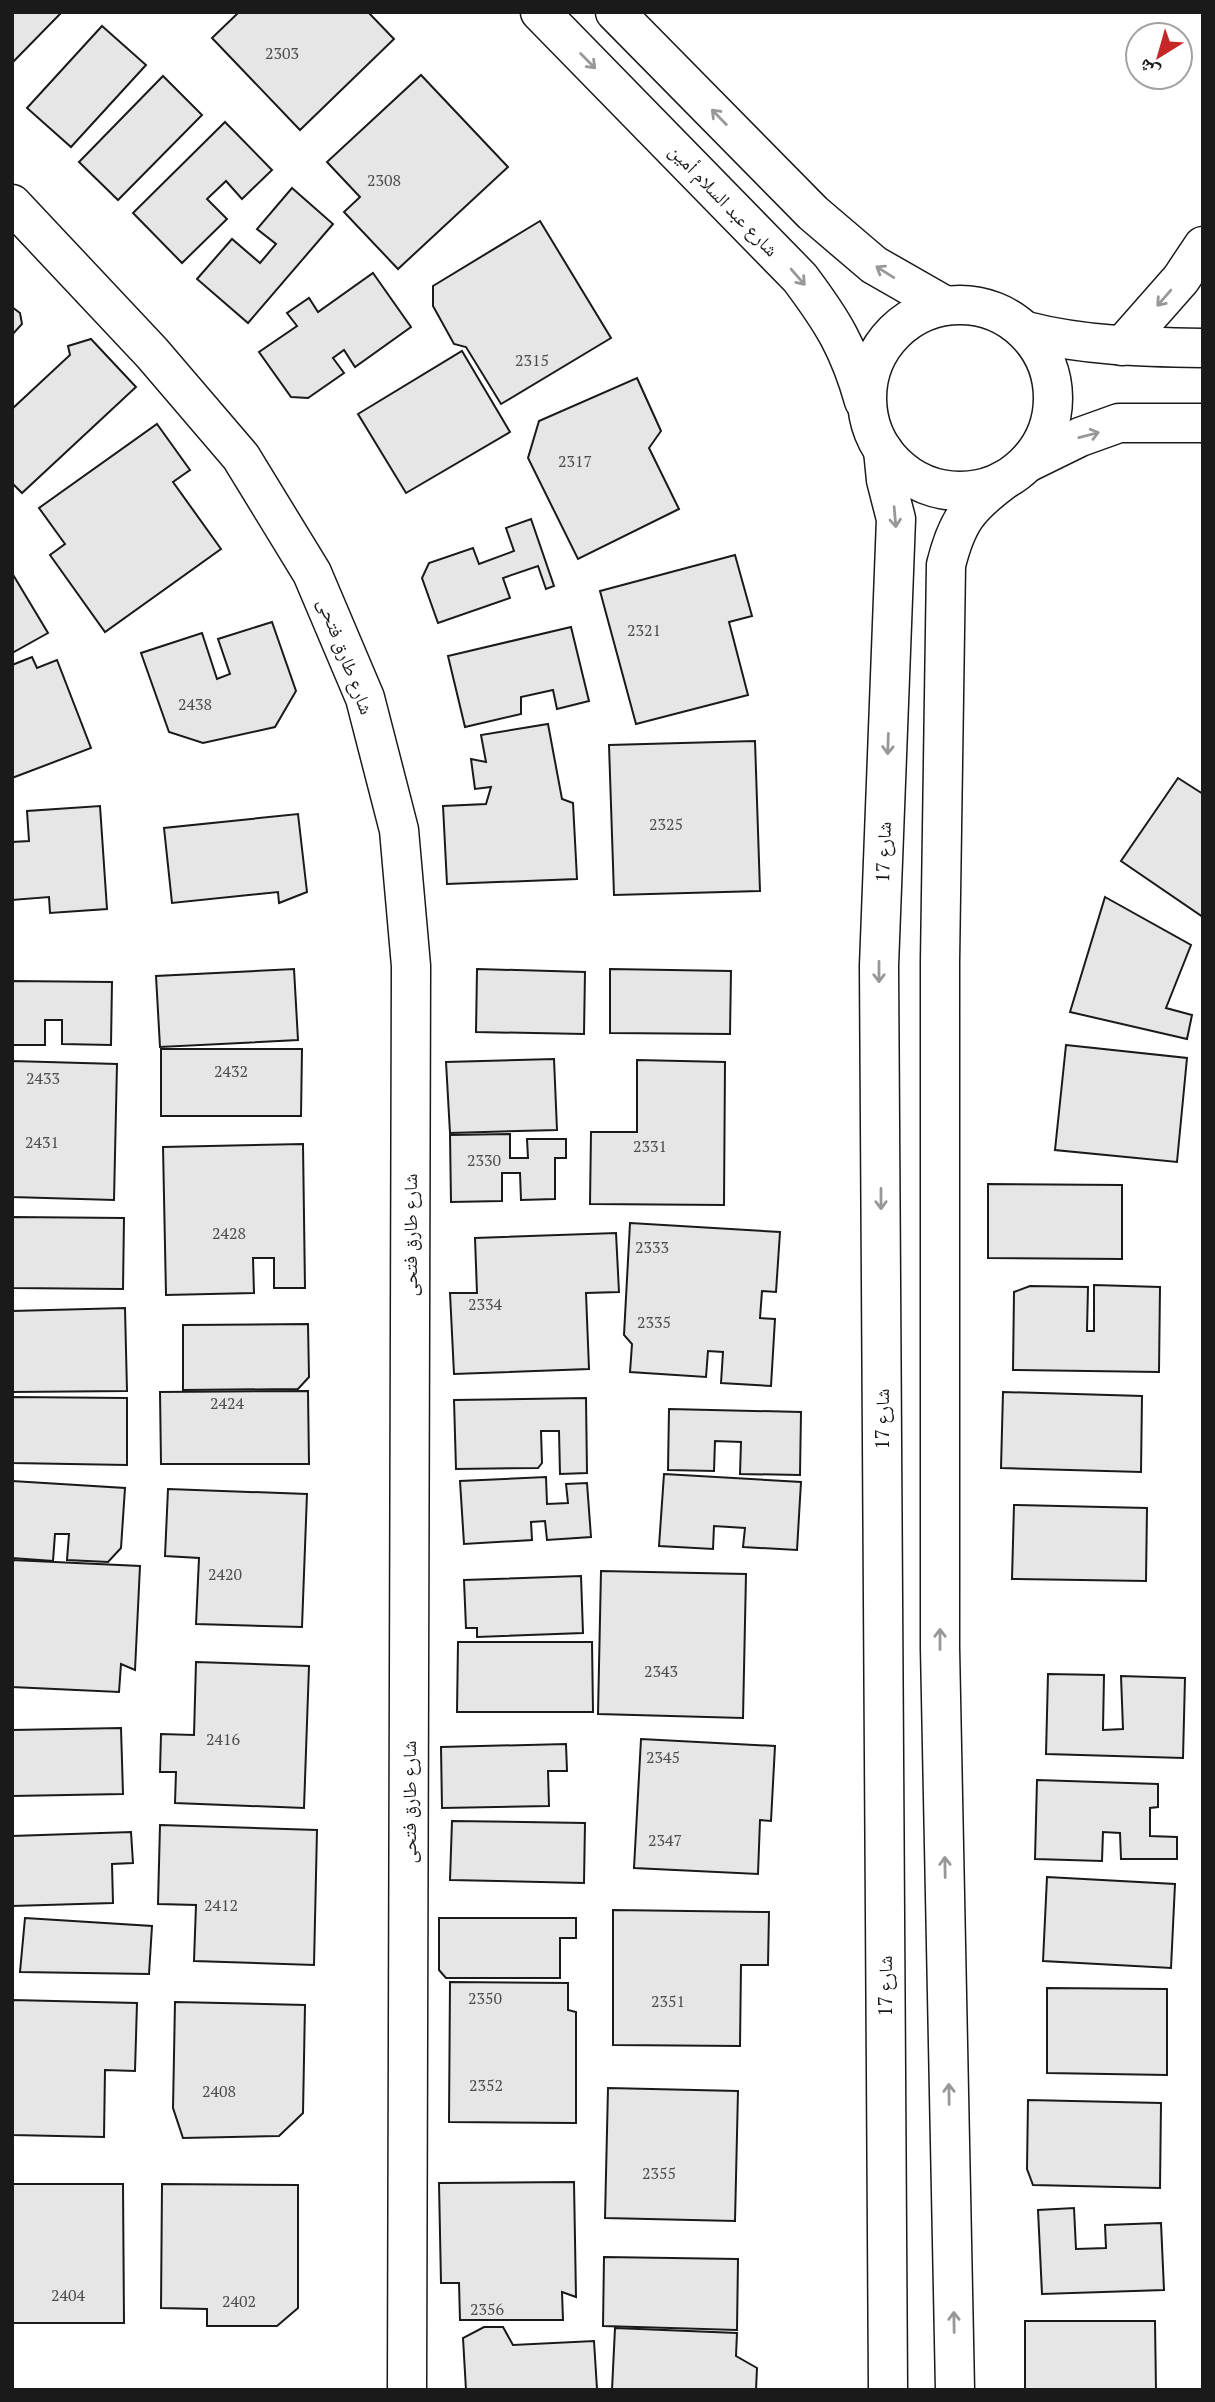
<svg xmlns="http://www.w3.org/2000/svg" width="1215" height="2402" font-family="'PT Serif','Noto Naskh Arabic',serif">
<rect width="100%" height="100%" fill="#fff"/>
<!-- building -->
<g fill="#e6e6e6" stroke="#1a1a1a" stroke-width="2">
<polygon points="12,12 62,12 12,63"/>
<polygon points="239,12 368,12 394,39 300,130 212,38"/>
<polygon points="102,26 146,65 71,147 27,108"/>
<polygon points="421,75 508,167 398,269 344,212 360,197 327,162"/>
<polygon points="163,76 202,115 118,200 79,162"/>
<polygon points="225,122 272,170 242,199 226,181 207,199 227,219 182,263 133,213"/>
<polygon points="292,188 333,224 248,323 197,279 232,239 260,263 276,244 257,229"/>
<polygon points="540,221 611,338 501,404 466,347 454,344 433,306 433,286"/>
<polygon points="373,273 411,327 355,367 344,350 333,358 344,373 308,398 291,397 259,352 297,326 287,313 309,298 318,312"/>
<polygon points="12,307 20,313 22,324 12,335"/>
<polygon points="91,339 136,387 22,493 12,483 12,409 70,355 68,346"/>
<polygon points="462,351 510,432 406,493 358,414"/>
<polygon points="637,378 661,431 649,448 679,509 578,559 528,458 539,421"/>
<polygon points="157,424 190,470 173,482 221,549 105,632 50,555 65,544 39,508"/>
<polygon points="531,519 554,586 546,589 538,566 503,578 510,598 438,623 422,578 429,563 473,548 479,564 514,551 506,528"/>
<polygon points="735,555 752,616 729,622 748,695 636,724 600,591"/>
<polygon points="12,573 48,633 12,653"/>
<polygon points="272,622 296,691 275,727 203,743 169,732 141,653 202,633 217,679 230,674 218,639"/>
<polygon points="571,627 589,701 557,709 553,690 521,697 521,714 465,727 448,656"/>
<polygon points="32,657 37,668 57,660 91,748 12,778 12,665"/>
<polygon points="548,724 562,799 573,803 577,879 447,884 443,806 486,804 491,787 475,789 471,759 486,762 481,735"/>
<polygon points="755,741 760,891 614,895 609,745"/>
<polygon points="1178,778 1203,794 1203,917 1121,861"/>
<polygon points="100,806 107,909 50,913 49,897 12,900 12,842 29,841 27,811"/>
<polygon points="298,814 307,892 279,903 278,892 172,903 164,828"/>
<polygon points="1105,897 1191,945 1166,1008 1192,1015 1187,1039 1070,1012"/>
<polygon points="294,969 298,1040 160,1047 156,976"/>
<polygon points="477,969 585,972 584,1034 476,1032"/>
<polygon points="610,969 731,971 730,1034 610,1033"/>
<polygon points="12,981 112,982 111,1045 62,1044 62,1020 45,1020 45,1045 12,1045"/>
<polygon points="1066,1045 1187,1058 1177,1162 1055,1150"/>
<polygon points="161,1049 302,1049 301,1116 161,1116"/>
<polygon points="554,1059 557,1130 450,1133 446,1062"/>
<polygon points="637,1060 725,1062 724,1205 590,1204 591,1132 637,1132"/>
<polygon points="12,1061 117,1064 114,1200 12,1197"/>
<polygon points="510,1134 510,1158 528,1158 527,1139 566,1139 566,1158 555,1158 555,1199 521,1200 520,1173 502,1173 502,1201 451,1202 450,1135"/>
<polygon points="303,1144 305,1288 274,1288 274,1258 253,1258 254,1293 166,1295 163,1147"/>
<polygon points="988,1184 1122,1185 1122,1259 988,1258"/>
<polygon points="12,1217 124,1218 123,1289 12,1288"/>
<polygon points="630,1223 780,1232 776,1292 762,1291 760,1318 775,1319 771,1386 721,1383 723,1352 708,1351 706,1377 630,1372 632,1344 624,1335"/>
<polygon points="616,1233 619,1292 586,1293 589,1369 454,1374 450,1293 477,1293 475,1238"/>
<polygon points="1094,1285 1160,1287 1159,1372 1013,1370 1014,1292 1030,1286 1088,1287 1087,1331 1094,1331"/>
<polygon points="125,1308 127,1391 12,1392 12,1311"/>
<polygon points="308,1324 309,1377 298,1389 183,1390 183,1325"/>
<polygon points="308,1391 309,1464 161,1464 160,1392"/>
<polygon points="1003,1392 1142,1396 1141,1472 1001,1468"/>
<polygon points="12,1397 127,1398 127,1465 12,1463"/>
<polygon points="586,1398 587,1473 560,1474 559,1431 541,1431 542,1463 538,1468 456,1469 454,1400"/>
<polygon points="669,1409 801,1412 800,1475 740,1474 741,1442 715,1441 714,1471 668,1470"/>
<polygon points="664,1474 801,1482 797,1550 743,1547 745,1528 714,1526 713,1549 659,1546"/>
<polygon points="546,1477 547,1504 568,1503 566,1484 587,1483 591,1537 547,1540 545,1521 531,1522 532,1540 464,1544 460,1481"/>
<polygon points="12,1481 125,1488 121,1548 108,1562 67,1560 69,1534 55,1534 53,1561 12,1558"/>
<polygon points="168,1489 307,1494 302,1627 196,1624 199,1558 165,1556"/>
<polygon points="1014,1505 1147,1508 1146,1581 1012,1579"/>
<polygon points="12,1560 140,1566 135,1670 121,1664 119,1692 12,1687"/>
<polygon points="601,1571 746,1574 743,1718 598,1714"/>
<polygon points="581,1576 583,1633 477,1637 477,1628 466,1628 464,1580"/>
<polygon points="458,1642 592,1642 593,1712 457,1712"/>
<polygon points="196,1662 309,1666 304,1808 175,1803 176,1772 160,1772 161,1734 194,1735"/>
<polygon points="1048,1674 1104,1675 1103,1730 1123,1729 1121,1676 1185,1678 1183,1758 1046,1754"/>
<polygon points="121,1728 123,1794 12,1796 12,1730"/>
<polygon points="641,1739 775,1746 771,1821 760,1820 758,1874 634,1868"/>
<polygon points="566,1744 567,1771 548,1771 549,1806 442,1808 441,1747"/>
<polygon points="1037,1780 1158,1784 1158,1807 1150,1808 1150,1836 1177,1837 1177,1859 1121,1859 1120,1833 1103,1832 1102,1861 1035,1859"/>
<polygon points="452,1821 585,1823 584,1883 450,1880"/>
<polygon points="160,1825 317,1830 314,1965 194,1961 196,1905 158,1904"/>
<polygon points="131,1832 133,1863 112,1864 113,1903 12,1906 12,1836"/>
<polygon points="1047,1877 1175,1884 1171,1968 1043,1961"/>
<polygon points="613,1910 769,1912 768,1965 741,1965 740,2046 613,2045"/>
<polygon points="25,1918 152,1926 149,1974 20,1972"/>
<polygon points="439,1918 576,1918 576,1938 560,1938 560,1978 446,1978 439,1970"/>
<polygon points="450,1982 568,1983 568,2010 576,2012 576,2123 449,2122"/>
<polygon points="1047,1988 1167,1989 1167,2075 1047,2073"/>
<polygon points="12,2000 137,2003 135,2071 105,2070 104,2137 12,2135"/>
<polygon points="175,2002 305,2005 303,2113 279,2136 183,2138 173,2108"/>
<polygon points="608,2088 738,2091 735,2221 605,2218"/>
<polygon points="1028,2100 1161,2103 1160,2188 1033,2185 1027,2169"/>
<polygon points="574,2182 576,2297 562,2292 563,2320 460,2320 459,2283 441,2283 439,2183"/>
<polygon points="12,2184 123,2184 124,2323 12,2323"/>
<polygon points="162,2184 298,2185 298,2308 277,2326 207,2326 207,2309 161,2308"/>
<polygon points="1074,2208 1076,2249 1106,2248 1105,2225 1161,2223 1164,2290 1042,2294 1038,2210"/>
<polygon points="604,2257 738,2259 737,2330 603,2326"/>
<polygon points="1025,2321 1155,2321 1156,2390 1025,2390"/>
<polygon points="484,2327 503,2327 513,2345 594,2341 597,2389 466,2390 463,2338"/>
<polygon points="615,2328 737,2333 736,2356 757,2368 756,2390 612,2390"/>
</g>
<g fill="none" stroke-linecap="round" stroke-linejoin="round">
<defs>
<g id="minor">
<path d="M 540,12 L 800,278 C 833,322 849,348 864,401"/>
<polyline points="615,12 813,213 874,265 944,305"/>
<polyline points="12,204 152,353 241,457 312,573 365,698 399,830 411,966 407,2390"/>
<circle cx="960" cy="398" r="93"/>
<path d="M 1026,331 C 1084,346 1142,347 1203,348"/>
<polyline points="1122,346 1181,279 1203,246"/>
<polyline points="883,450 886,480 896,519 879,966 888,2390"/>
<polyline points="1027,463 1080,437 1119,423 1203,423"/>
<path d="M 955,2390 L 940,1648 L 940,961 L 946,565 C 957,521 968,507 1004,480"/>
</g>
</defs>
<!-- minor casing -->
<use href="#minor" stroke="#1a1a1a" stroke-width="41"/>
<!-- minor -->
<use href="#minor" stroke="#fff" stroke-width="38"/>
</g>
<!-- one-way arrows -->
<defs><path id="oneway-shaft" d="M-6 0H5M1.5-3L5.5 0L1.5 3" fill="none" stroke-width="1.6" stroke-linecap="round" stroke-linejoin="round" transform="scale(1.75)"/></defs>
<g stroke="#989898">
<use href="#oneway-shaft" transform="translate(588 61) rotate(45)"/>
<use href="#oneway-shaft" transform="translate(719 117) rotate(-134)"/>
<use href="#oneway-shaft" transform="translate(885 272) rotate(-148)"/>
<use href="#oneway-shaft" transform="translate(798 277) rotate(49)"/>
<use href="#oneway-shaft" transform="translate(1164 298) rotate(131)"/>
<use href="#oneway-shaft" transform="translate(1089 435) rotate(-15)"/>
<use href="#oneway-shaft" transform="translate(895 517) rotate(85)"/>
<use href="#oneway-shaft" transform="translate(888 744) rotate(92)"/>
<use href="#oneway-shaft" transform="translate(879 972) rotate(90)"/>
<use href="#oneway-shaft" transform="translate(881 1199) rotate(90)"/>
<use href="#oneway-shaft" transform="translate(940 1639) rotate(-90)"/>
<use href="#oneway-shaft" transform="translate(945 1867) rotate(-91)"/>
<use href="#oneway-shaft" transform="translate(949 2094) rotate(-91)"/>
<use href="#oneway-shaft" transform="translate(954 2322) rotate(-91)"/>
</g>
<g text-anchor="middle" stroke-width="5" stroke-linejoin="round" paint-order="stroke">
<!-- number labels -->
<g font-size="16" fill="#4d4d4d">
<text x="282" y="59">2303</text>
<text x="384" y="186">2308</text>
<text x="532" y="366">2315</text>
<text x="575" y="467">2317</text>
<text x="644" y="636">2321</text>
<text x="195" y="710">2438</text>
<text x="666" y="830">2325</text>
<text x="231" y="1077">2432</text>
<text x="43" y="1084">2433</text>
<text x="42" y="1148">2431</text>
<text x="650" y="1152">2331</text>
<text x="484" y="1166">2330</text>
<text x="229" y="1239">2428</text>
<text x="652" y="1253">2333</text>
<text x="485" y="1310">2334</text>
<text x="654" y="1328">2335</text>
<text x="227" y="1409">2424</text>
<text x="225" y="1580">2420</text>
<text x="661" y="1677">2343</text>
<text x="223" y="1745">2416</text>
<text x="663" y="1763">2345</text>
<text x="665" y="1846">2347</text>
<text x="221" y="1911">2412</text>
<text x="485" y="2004">2350</text>
<text x="668" y="2007">2351</text>
<text x="486" y="2091">2352</text>
<text x="219" y="2097">2408</text>
<text x="659" y="2179">2355</text>
<text x="68" y="2301">2404</text>
<text x="239" y="2307">2402</text>
<text x="487" y="2315">2356</text>
</g>
<!-- street labels -->
<g font-size="19" fill="#1a1a1a" stroke="#fff">
<text transform="translate(724 200) rotate(46)" y="7">شارع عبد السلام أمين</text>
<text transform="translate(346 656) rotate(69)" y="7">شارع طارق فتحى</text>
<text transform="translate(883 852) rotate(-88)" y="7">شارع 17</text>
<text transform="translate(410 1235) rotate(-90)" y="7">شارع طارق فتحى</text>
<text transform="translate(882 1419) rotate(-90)" y="7">شارع 17</text>
<text transform="translate(409 1802) rotate(-90)" y="7">شارع طارق فتحى</text>
<text transform="translate(885 1986) rotate(-90)" y="7">شارع 17</text>
</g>
</g>
<!-- border -->
<rect width="1215" height="2402" fill="none" stroke="#1a1a1a" stroke-width="28"/>
<!-- north arrow -->
<g transform="translate(1159 56) rotate(217)"><circle r="33" fill="#ffffff" stroke="#a3a3a3" stroke-width="2"/>
<path d="M0-5L12 26L0 18L-12 26Z" fill="#c62828"/>
<text y="-10" font-size="19" font-weight="bold" text-anchor="middle" fill="#1a1a1a">ش</text>
</g>
</svg>
